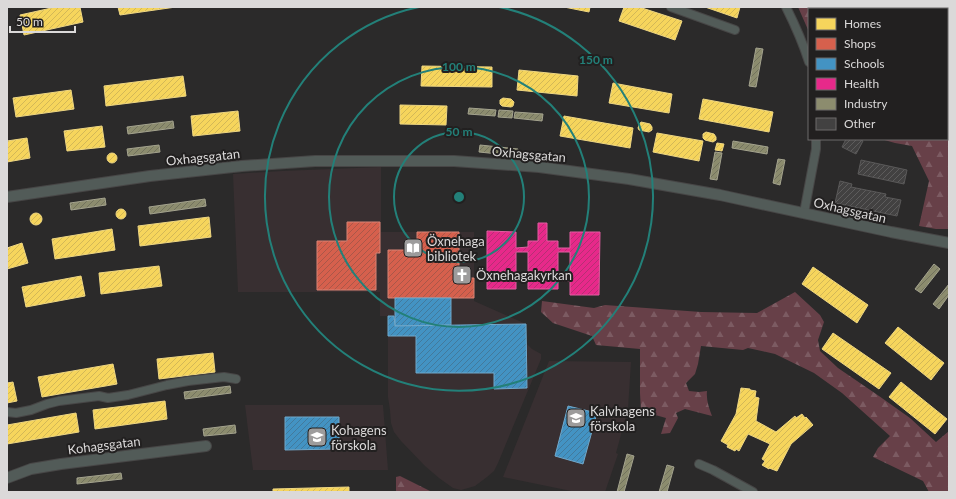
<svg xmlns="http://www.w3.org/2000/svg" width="956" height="499" font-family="Lato,sans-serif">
<defs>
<pattern id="forest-firs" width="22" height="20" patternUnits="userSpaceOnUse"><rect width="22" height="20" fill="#674048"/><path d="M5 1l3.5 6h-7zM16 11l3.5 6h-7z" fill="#7c5b62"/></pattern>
<pattern id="homes-hatch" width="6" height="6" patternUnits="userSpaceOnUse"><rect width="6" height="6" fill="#f6d55c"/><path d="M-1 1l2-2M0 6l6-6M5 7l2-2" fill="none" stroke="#d2b757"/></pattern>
<pattern id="shops-hatch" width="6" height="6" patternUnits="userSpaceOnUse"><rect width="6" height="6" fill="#d6604d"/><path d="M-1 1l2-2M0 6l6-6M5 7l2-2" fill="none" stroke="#aa5749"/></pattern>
<pattern id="schools-hatch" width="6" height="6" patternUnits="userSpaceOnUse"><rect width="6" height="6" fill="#4393c3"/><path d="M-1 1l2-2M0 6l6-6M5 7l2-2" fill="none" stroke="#437a9c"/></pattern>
<pattern id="health-hatch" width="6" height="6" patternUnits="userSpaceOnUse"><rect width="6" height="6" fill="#e7298a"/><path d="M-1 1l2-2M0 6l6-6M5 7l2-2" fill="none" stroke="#b63074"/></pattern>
<pattern id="industry-hatch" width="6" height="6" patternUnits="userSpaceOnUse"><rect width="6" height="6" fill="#8c8c6e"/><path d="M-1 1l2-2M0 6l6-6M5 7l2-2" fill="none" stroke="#72725e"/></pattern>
<pattern id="building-hatch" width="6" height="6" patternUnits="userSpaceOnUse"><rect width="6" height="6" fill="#424141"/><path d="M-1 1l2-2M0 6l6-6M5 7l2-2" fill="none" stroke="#5d5c5c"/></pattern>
</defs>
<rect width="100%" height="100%" fill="#2b2a2a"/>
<!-- built -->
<g fill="#382f31">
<polygon points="381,167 381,232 474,232 474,301 526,324 526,343 532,349 541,354 541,359 498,463 494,471 487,477 475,486 461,490 453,488 439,478 425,466 401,441 394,432 391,423 390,410 388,397 388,316 380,316 380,292 238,292 233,174 282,171"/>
<polygon points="549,361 631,362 628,409 616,453 618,454 605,492 576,492 503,477"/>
<polygon points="245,405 383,405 388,470 253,470"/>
</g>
<!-- forest -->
<g fill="url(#forest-firs)">
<polygon points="798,7 871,7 872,9 809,9 809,32"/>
<polygon points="910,7 949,7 949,70 947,67 947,9 911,9"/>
<polygon points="947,126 949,130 949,229 936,229 919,226 929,181 912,146 895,143 881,139 947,139"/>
<path d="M 795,292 L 820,315 L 824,322 L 818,340 L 820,351 L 838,368 L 879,396 L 910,418 L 936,442 L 949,431 L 949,492 L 929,492 L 923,481 L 873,457 L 878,448 L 890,436 L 842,393 L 814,373 L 775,354 L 748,348 L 743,350 L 701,346 L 698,364 L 695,374 L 686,383 L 689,391 L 699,392 L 707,391 C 706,400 709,408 712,416 L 685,409 L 676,413 L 678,418 L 670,433 L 661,434 L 666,418 L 641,411 L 640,393 L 640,349 L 596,345 L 592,336 L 553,323 L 541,312 L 542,301 L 594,308 L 605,305 L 701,312 L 757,313 Z"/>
<polygon points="400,476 432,492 396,492 396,477"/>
</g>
<!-- homes -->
<g fill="url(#homes-hatch)" stroke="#eed682">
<polygon points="56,7 80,7 83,22 24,35 20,15"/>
<polygon points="118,7 176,7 120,15"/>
<polygon points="564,7 590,7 589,12"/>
<polygon points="624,7 639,7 682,21 675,40 619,21"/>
<polygon points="705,7 740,7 737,18"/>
<polygon points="422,66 492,67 492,87 421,86"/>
<polygon points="519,70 578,76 577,96 517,90"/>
<polygon points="183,76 186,96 106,106 104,86"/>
<polygon points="613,83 672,94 669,113 609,103"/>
<polygon points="71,90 74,109 16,117 13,98"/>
<polygon points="503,98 511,99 514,102 513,106 511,107 502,106 500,104 500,100"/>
<polygon points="703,99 773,112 769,132 699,119"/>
<polygon points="400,105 447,106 446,125 400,124"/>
<polygon points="238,111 240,131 193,136 191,116"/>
<polygon points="564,116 633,128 630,148 560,136"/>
<polygon points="641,122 650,124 652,127 652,130 649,132 639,130 638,128 639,125"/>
<polygon points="102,126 105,147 67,151 64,131"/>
<polygon points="706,132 714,134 716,137 716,140 713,142 705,140 703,138 703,134"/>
<polygon points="657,133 703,141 699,161 653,152"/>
<polygon points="27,138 30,158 7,162 7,141"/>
<polygon points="717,143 724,144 722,151 715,150"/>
<circle cx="112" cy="158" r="5"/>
<circle cx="121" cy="214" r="5"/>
<circle cx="36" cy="219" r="6"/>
<polygon points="209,217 211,237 140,246 138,226"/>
<polygon points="112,229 115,250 55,259 52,239"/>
<polygon points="22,243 28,263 7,269 7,248"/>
<polygon points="159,266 162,286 101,294 99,273"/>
<polygon points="813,267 868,305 857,323 802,284"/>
<polygon points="81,276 85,296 26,307 22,287"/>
<polygon points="898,327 944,363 931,380 885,343"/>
<polygon points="833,333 891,373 879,389 822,349"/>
<polygon points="213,353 215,372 159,379 157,359"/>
<polygon points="113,364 117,384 42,397 38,377"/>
<polygon points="13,382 17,401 7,403 7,383"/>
<polygon points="901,382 947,419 935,434 889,397"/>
<polygon points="741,388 750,389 750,390 756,391 755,397 759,398 756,421 776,432 795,416 796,418 802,414 805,418 806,417 813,425 791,444 777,471 769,468 769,469 762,465 765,461 762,459 770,444 748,434 739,451 736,449 735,451 727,447 728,445 721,441 736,414"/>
<polygon points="165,401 167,419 95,429 93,410"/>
<polygon points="76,413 79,432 7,444 7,425"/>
<polygon points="349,487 349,492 273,492 273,489"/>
</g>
<!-- shops -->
<g fill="url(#shops-hatch)" stroke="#d88477">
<polygon points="347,222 380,222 380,253 376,253 376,290 317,290 317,241 347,241"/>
<polygon points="417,232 459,232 459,278 474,278 474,298 388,298 388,250 417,250"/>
</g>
<!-- schools -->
<g fill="url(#schools-hatch)" stroke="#71a8ca">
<polygon points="395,298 451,298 451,325 395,326"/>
<polygon points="388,316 394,316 395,326 526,324 527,388 494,389 494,373 416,373 416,336 388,336"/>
<polygon points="568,406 597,413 583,464 555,456"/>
<polygon points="285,417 339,417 339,449 285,450"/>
</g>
<!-- health -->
<path fill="url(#health-hatch)" stroke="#e35ea2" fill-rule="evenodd" d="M 538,223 L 547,223 L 547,241 L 558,241 L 558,248 L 570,248 L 570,232 L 600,232 L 599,295 L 570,295 L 570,281 L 558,281 L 558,289 L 528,289 L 528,281 L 516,281 L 516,289 L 487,289 L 487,231 L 516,232 L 516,248 L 528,247 L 528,241 L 538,241 ZM 516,252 L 528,252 L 528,276 L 516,276 ZM 558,252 L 570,252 L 570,276 L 558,277 Z"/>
<!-- industry -->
<g fill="url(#industry-hatch)" stroke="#a4a38e">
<polygon points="756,48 763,49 756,87 749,86"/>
<polygon points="469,108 496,110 495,116 468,114"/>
<polygon points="499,110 513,111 512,118 498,117"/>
<polygon points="515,112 543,114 542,121 514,118"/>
<polygon points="173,121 174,128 128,134 127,127"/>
<polygon points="733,141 768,147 767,154 732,148"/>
<polygon points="159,145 160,152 128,156 127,149"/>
<polygon points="480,145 518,149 518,156 479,152"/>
<polygon points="715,152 722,153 717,180 710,179"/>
<polygon points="778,159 785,160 780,185 773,183"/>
<polygon points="105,198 106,205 71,210 70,203"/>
<polygon points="205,199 206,206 150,214 149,207"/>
<polygon points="934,264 940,269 921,293 915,289"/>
<polygon points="949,284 949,295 939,309 933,304"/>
<polygon points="230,386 231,393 185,399 184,392"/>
<polygon points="235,425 236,433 204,436 203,429"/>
<polygon points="627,454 634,456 624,492 617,492"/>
<polygon points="667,465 674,467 667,492 659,492"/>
<polygon points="121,473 122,479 77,484 77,478"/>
</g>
<!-- building -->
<g fill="url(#building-hatch)" stroke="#5a5959">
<polygon points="846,139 859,139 863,141 856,154 842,147"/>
<polygon points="861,160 907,170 904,184 858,174"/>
<polygon points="840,181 852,184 851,187 886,194 885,197 901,200 897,216 835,203"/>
</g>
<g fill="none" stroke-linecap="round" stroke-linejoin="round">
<defs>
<g id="minor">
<polyline points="671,7 735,30"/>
<path d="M 786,7 C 795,25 803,43 809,62"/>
<polyline points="804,213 816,149 816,139"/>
<polyline points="7,412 16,413 31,410 47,404 59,401 99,396 108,398 128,395 167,385 188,381 224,377 236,379"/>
<polyline points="699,464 713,470 753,492"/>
</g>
<g id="tertiary">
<polyline points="896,7 897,9"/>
<polyline points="947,92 949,96"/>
<polyline points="7,197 150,176 242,166 315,161 454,161 539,167 629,179 720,195 891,232 949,243"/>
<polyline points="7,478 31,469 61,464 206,446"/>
</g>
</defs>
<!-- minor casing -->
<use href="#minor" stroke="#474646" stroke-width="10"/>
<!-- tertiary casing -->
<use href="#tertiary" stroke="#474646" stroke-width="12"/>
<!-- minor -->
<use href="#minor" stroke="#525b58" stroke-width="8"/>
<!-- tertiary -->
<use href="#tertiary" stroke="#525b58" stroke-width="10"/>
</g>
<!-- distance rings -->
<g fill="none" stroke="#238079" stroke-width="2">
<circle cx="459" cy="197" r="65"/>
<circle cx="459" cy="197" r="130"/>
<path d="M499 7A194 194 0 1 1 419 7"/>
</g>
<!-- icons -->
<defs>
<symbol id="library-square" viewBox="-11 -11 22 22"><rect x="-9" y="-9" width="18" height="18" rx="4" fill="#9d9c9c" stroke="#222020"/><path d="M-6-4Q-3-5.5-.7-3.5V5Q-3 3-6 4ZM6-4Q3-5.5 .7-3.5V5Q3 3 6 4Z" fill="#fff"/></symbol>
<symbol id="church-square" viewBox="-11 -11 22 22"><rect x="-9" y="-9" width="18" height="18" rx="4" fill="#9d9c9c" stroke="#222020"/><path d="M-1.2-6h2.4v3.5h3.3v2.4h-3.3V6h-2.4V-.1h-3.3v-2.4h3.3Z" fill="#fff"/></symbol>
<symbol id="school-square" viewBox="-11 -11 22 22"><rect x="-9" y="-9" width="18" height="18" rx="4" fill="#9d9c9c" stroke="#222020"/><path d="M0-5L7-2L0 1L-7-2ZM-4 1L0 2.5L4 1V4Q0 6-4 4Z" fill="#fff"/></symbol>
</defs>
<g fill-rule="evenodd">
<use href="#library-square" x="402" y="237" width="22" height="22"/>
<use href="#church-square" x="451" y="264" width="22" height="22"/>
<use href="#school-square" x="565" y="407" width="22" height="22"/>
<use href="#school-square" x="306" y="426" width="22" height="22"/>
</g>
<g text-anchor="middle" stroke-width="4" stroke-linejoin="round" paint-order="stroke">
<!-- street labels -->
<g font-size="13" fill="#dbd9d9" stroke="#222020">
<text transform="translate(529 154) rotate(5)" y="5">Oxhagsgatan</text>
<text transform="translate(203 157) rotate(-6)" y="5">Oxhagsgatan</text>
<text transform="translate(850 210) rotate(13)" y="5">Oxhagsgatan</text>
<text transform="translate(104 445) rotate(-7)" y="5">Kohagsgatan</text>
</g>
<!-- poi labels -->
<g font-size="13" fill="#dbd9d9" stroke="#222020" text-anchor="start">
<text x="427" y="246">Öxnehaga<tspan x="427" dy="15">bibliotek</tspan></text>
<text x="476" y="280">Öxnehagakyrkan</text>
<text x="590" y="416">Kalvhagens<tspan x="590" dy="15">förskola</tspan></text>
<text x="331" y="435">Kohagens<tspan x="331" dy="15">förskola</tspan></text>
</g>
</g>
<circle cx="459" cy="197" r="6" fill="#238079" stroke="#222020" stroke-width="2"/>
<g font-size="12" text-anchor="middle" font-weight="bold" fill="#238079" stroke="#222020" stroke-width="4" stroke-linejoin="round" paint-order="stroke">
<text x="596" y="64">150 m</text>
<text x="459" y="71">100 m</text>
<text x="459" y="136">50 m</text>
</g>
<!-- border -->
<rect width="956" height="499" fill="none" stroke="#dbd9d9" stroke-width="16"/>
<!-- legend -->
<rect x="808" y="8" width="140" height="132" fill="#222020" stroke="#6c6a6a"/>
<rect x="816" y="18" width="20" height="12" fill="#f6d55c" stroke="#6c6a6a"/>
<text x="844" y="28" font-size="12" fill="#dbd9d9">Homes</text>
<rect x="816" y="38" width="20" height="12" fill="#d6604d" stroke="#6c6a6a"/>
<text x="844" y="48" font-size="12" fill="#dbd9d9">Shops</text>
<rect x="816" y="58" width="20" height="12" fill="#4393c3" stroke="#6c6a6a"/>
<text x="844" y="68" font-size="12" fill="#dbd9d9">Schools</text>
<rect x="816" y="78" width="20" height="12" fill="#e7298a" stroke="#6c6a6a"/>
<text x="844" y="88" font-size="12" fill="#dbd9d9">Health</text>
<rect x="816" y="98" width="20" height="12" fill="#8c8c6e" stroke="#6c6a6a"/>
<text x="844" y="108" font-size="12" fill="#dbd9d9">Industry</text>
<rect x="816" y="118" width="20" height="12" fill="#424141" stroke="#6c6a6a"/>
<text x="844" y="128" font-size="12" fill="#dbd9d9">Other</text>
<!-- scale -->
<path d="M10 26v6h65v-6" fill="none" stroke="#dbd9d9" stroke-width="2"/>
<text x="16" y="26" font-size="12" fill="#dbd9d9" stroke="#222020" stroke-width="3" paint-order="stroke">50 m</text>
</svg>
